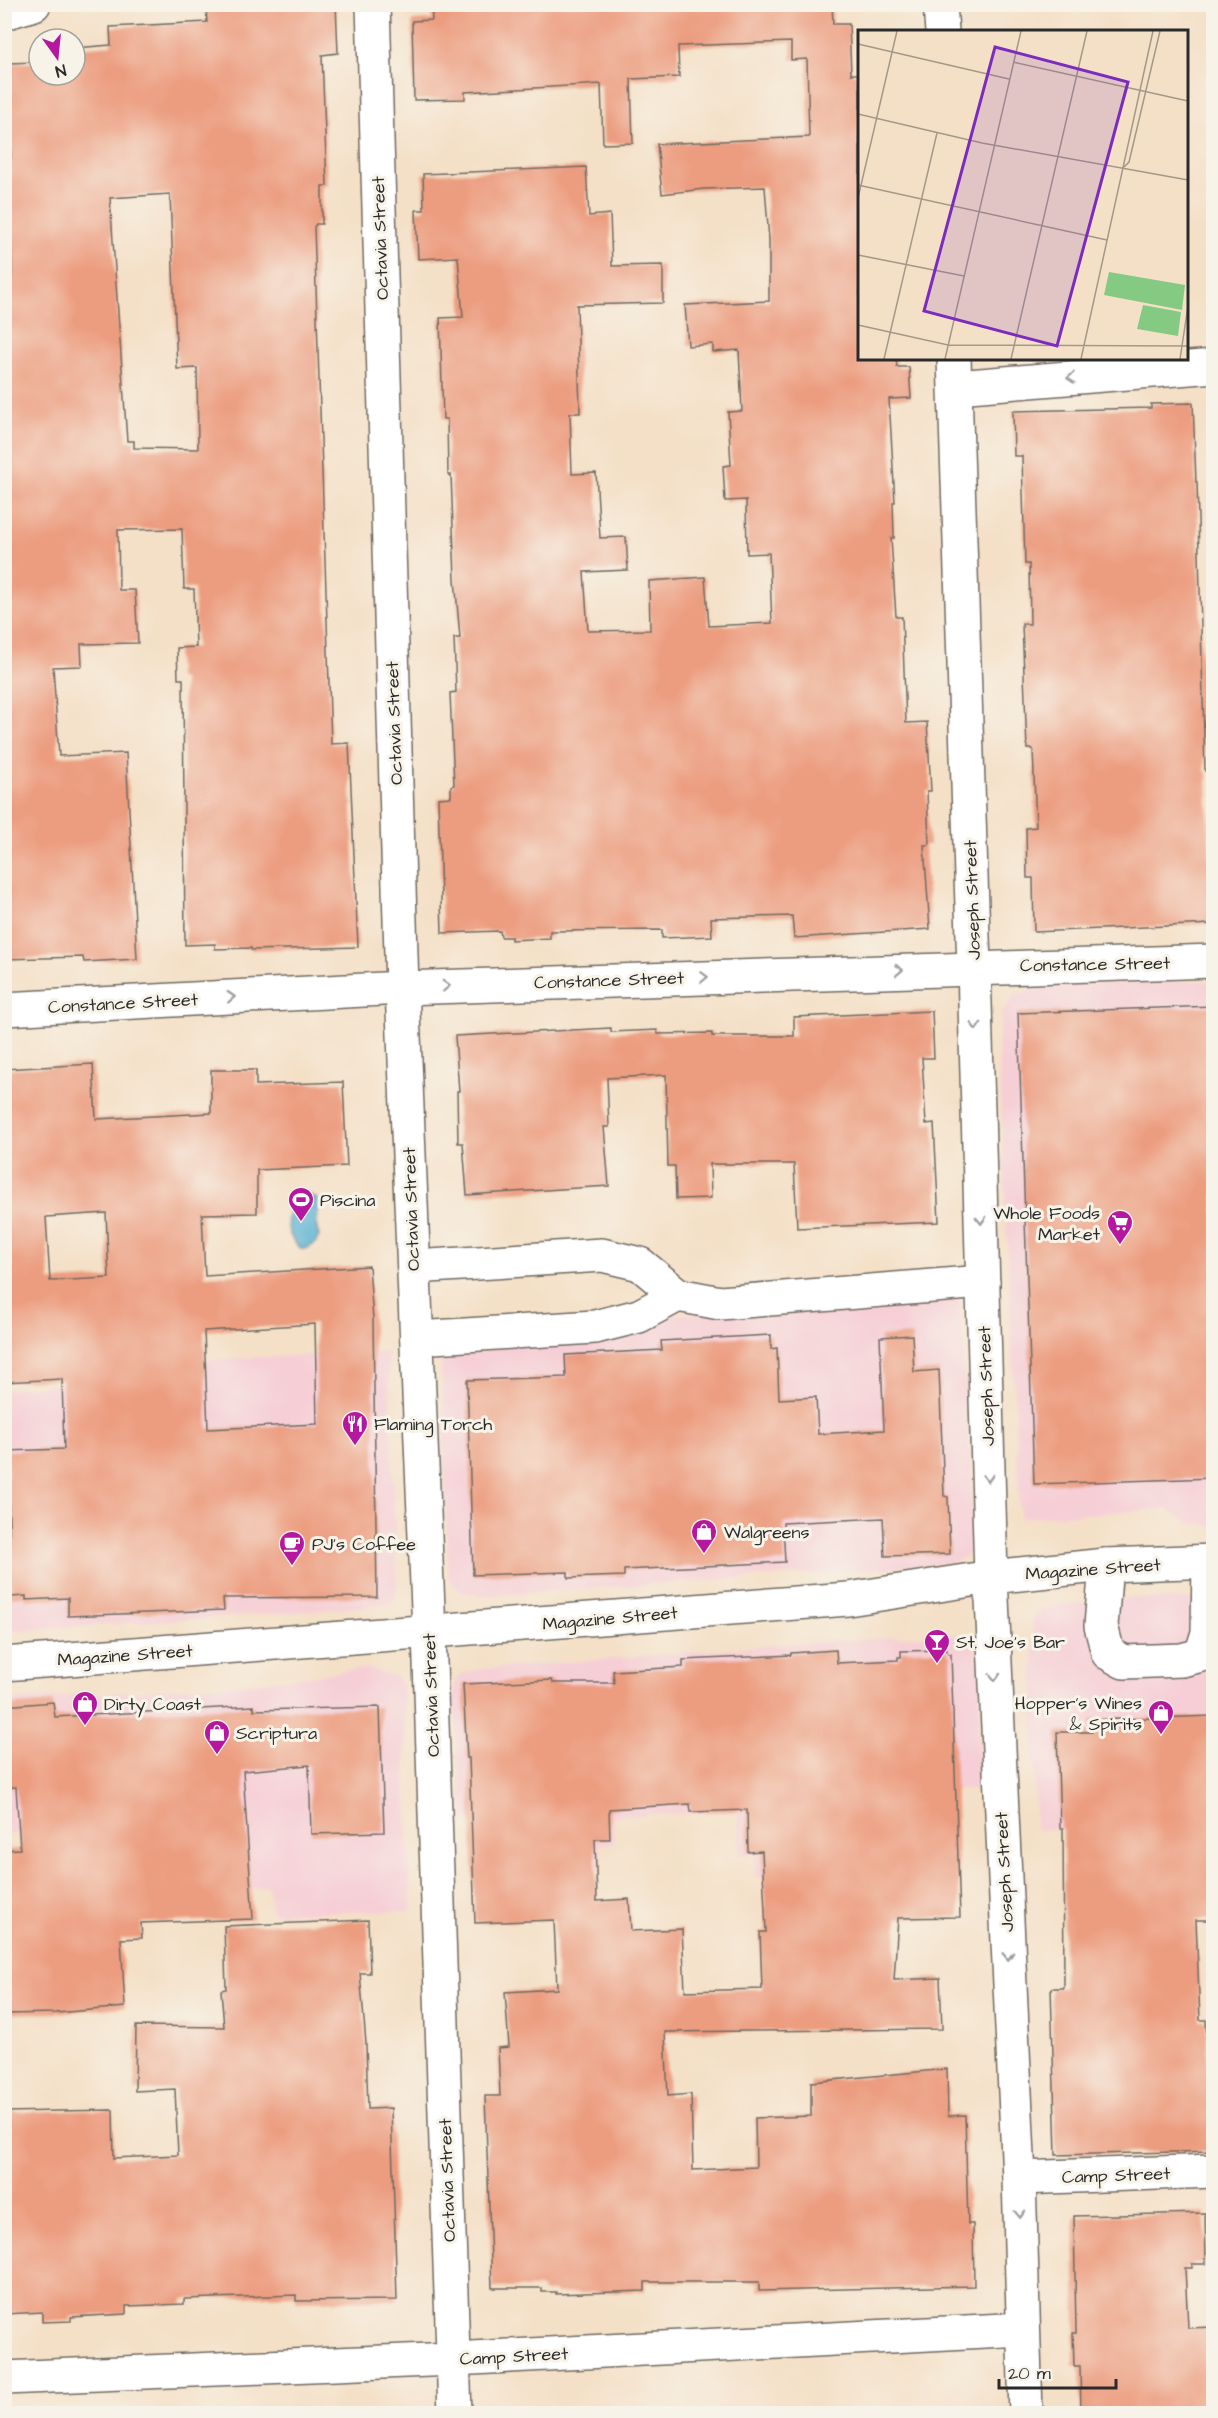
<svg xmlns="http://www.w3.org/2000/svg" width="1218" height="2418" font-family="'Architects Daughter',sans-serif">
<rect width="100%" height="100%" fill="#f7f3e8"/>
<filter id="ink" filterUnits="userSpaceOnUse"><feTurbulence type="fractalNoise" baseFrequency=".0167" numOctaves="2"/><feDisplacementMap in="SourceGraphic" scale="12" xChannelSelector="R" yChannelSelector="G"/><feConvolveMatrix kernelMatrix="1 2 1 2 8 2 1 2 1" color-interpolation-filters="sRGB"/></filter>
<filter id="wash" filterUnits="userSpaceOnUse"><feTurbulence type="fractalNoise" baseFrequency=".008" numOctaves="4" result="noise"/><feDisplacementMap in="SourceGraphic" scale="24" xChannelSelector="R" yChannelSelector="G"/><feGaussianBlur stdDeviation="1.35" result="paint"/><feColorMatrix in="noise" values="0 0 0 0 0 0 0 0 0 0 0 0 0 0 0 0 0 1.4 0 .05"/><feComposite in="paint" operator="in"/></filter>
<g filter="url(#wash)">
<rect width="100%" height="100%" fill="#f4e0c7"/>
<!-- built -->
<g fill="#f6cfd6">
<polygon points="1213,981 1213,1525 1189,1523 1168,1509 1020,1518 998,1046 1002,1013 1014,995 1045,984"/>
<polygon points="960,1296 976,1545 966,1556 948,1564 480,1596 459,1591 448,1578 440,1343 666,1315"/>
<polygon points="388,1352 397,1586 394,1600 385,1605 299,1612 5,1631 5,1389 81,1383 172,1361"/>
<polygon points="1129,1598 1213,1600 1213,1825 1035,1830 1033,1620 1040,1609 1061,1605"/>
<polygon points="947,1634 969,1639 976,1649 980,1666 979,1789 900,1793 796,1877 755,1877 755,1854 739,1855 738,1812 613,1816 614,1844 600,1845 601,1869 568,1869 567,1816 462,1820 453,1693 455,1680 462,1674 476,1670 773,1645"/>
<polygon points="367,1668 396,1677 403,1687 411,1911 272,1913 268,1886 236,1891 119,1833 5,1834 5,1701 256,1683"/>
</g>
<!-- water -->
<path fill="#56b0d3" stroke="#406e7f" stroke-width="1.5" d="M 302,1195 L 310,1195 L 318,1200 C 320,1214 313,1222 319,1236 C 316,1243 312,1248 303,1249 C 283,1239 282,1204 302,1195 Z"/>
<g id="blocks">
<!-- building -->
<g fill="#ec9c7f" fill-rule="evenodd">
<path d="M 206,4 L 336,4 L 338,53 L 322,55 L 327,186 L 322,186 L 322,224 L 316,224 L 314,227 L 331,744 L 349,743 L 358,947 L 251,950 L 251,948 L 215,949 L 215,944 L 185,945 L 183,679 L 178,679 L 177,648 L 196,647 L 194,589 L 184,589 L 182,529 L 118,530 L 119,590 L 135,590 L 138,643 L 81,644 L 82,666 L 53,667 L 59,756 L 126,753 L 137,959 L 84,962 L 83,957 L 4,959 L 4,825 L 8,825 L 4,751 L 4,275 L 12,275 L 9,158 L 11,157 L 7,63 L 39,62 L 39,75 L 75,75 L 75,48 L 111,45 L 110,27 L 207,22 ZM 170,194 L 177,369 L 197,368 L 198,449 L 134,448 L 134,441 L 127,441 L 110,198 Z"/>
<polygon points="431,4 832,4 833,24 849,24 851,74 860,74 860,358 896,358 897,367 909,367 911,398 889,399 895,502 893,502 894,538 891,538 896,617 902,617 906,723 927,722 931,791 927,791 929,845 924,845 930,929 794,938 792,916 711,918 712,936 662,938 662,930 550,931 550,938 511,940 511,937 501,937 500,931 442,933 438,798 451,797 451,786 454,785 450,693 456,692 454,638 460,638 455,579 451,475 448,475 447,419 443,419 440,318 463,317 458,257 418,259 416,210 424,210 423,174 586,167 589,216 610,214 612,266 663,265 663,303 577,305 580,413 570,413 572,474 596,473 600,538 626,537 628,570 584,572 588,631 650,630 649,581 705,577 709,626 772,623 769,553 747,554 746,500 725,501 723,466 731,465 728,412 742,411 739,350 713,352 713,344 688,346 685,305 769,301 769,240 765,187 704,189 662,194 657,144 809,137 807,59 791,60 791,42 678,46 679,77 631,79 633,143 603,144 601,84 465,92 465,99 414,100 412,21 432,20"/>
<polygon points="1193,403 1196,482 1197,482 1205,771 1207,771 1212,924 1034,932 1033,878 1027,878 1026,828 1036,827 1033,749 1027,749 1022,624 1030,624 1029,564 1025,564 1022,456 1014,456 1013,411 1151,408 1151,404"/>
<polygon points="1214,1006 1214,1478 1034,1484 1018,1013"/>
<polygon points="932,1011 934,1058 922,1058 926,1124 934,1123 939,1222 797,1228 794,1164 710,1164 711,1198 676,1199 675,1166 668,1166 666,1075 607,1078 609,1127 604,1127 609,1186 467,1195 463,1143 458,1143 457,1091 459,1091 455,1036 611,1028 611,1032 657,1030 658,1034 712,1033 712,1036 794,1036 794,1017"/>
<path d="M 93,1064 L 96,1119 L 211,1113 L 211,1070 L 256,1070 L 256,1085 L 343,1082 L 347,1166 L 257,1170 L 257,1213 L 202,1214 L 205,1276 L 369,1266 L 373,1320 L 377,1597 L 223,1598 L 224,1610 L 68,1616 L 68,1598 L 26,1600 L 26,1596 L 11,1597 L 7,1451 L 64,1449 L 62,1379 L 4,1382 L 4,1069 ZM 106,1213 L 109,1278 L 50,1281 L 46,1217 ZM 315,1324 L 317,1424 L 208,1429 L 204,1331 Z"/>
<polygon points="771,1335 771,1349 777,1348 779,1399 816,1397 818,1434 884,1430 880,1337 912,1335 914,1372 939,1370 944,1496 948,1497 950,1554 885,1556 883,1518 783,1523 785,1562 624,1570 624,1576 568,1578 568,1572 473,1575 467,1380 566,1377 565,1355 662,1350 661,1341"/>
<path d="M 836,1650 L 837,1663 L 898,1660 L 898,1657 L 901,1657 L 901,1651 L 947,1650 L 948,1654 L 951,1654 L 960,1917 L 898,1918 L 894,1980 L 940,1978 L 942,2029 L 665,2032 L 668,2096 L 691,2094 L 693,2170 L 756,2167 L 755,2118 L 811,2116 L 811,2082 L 947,2069 L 948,2116 L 965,2115 L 968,2224 L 973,2224 L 974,2286 L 759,2291 L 759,2282 L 645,2282 L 645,2291 L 556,2294 L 556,2292 L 542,2292 L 542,2288 L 492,2288 L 485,2096 L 500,2096 L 498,2048 L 509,2047 L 505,1992 L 557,1989 L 554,1920 L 475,1923 L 469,1758 L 467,1758 L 463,1684 L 552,1680 L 553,1683 L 614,1683 L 613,1671 L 683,1667 L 683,1660 L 791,1655 L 791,1653 ZM 690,1804 L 691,1812 L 747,1810 L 748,1852 L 762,1851 L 766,1932 L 760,1932 L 762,1989 L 685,1991 L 682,1929 L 631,1931 L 629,1899 L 597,1901 L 595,1839 L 610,1839 L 609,1809 Z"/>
<polygon points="53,1702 55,1717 254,1706 254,1710 380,1707 384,1832 311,1834 309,1765 243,1771 253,1919 141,1923 142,1938 121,1939 125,2007 56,2013 4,2014 4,1850 20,1849 16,1787 4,1788 4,1706"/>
<polygon points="1214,1716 1214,1920 1196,1920 1200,2020 1206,2020 1213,2151 1056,2155 1051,1988 1064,1988 1063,1828 1060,1828 1057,1732 1092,1732 1091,1720"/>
<polygon points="368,1920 370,1973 360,1973 366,2043 368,2109 391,2108 397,2300 296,2301 296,2295 184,2299 184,2304 126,2306 126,2314 71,2317 71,2321 42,2322 42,2312 4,2314 4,2112 113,2110 114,2158 178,2155 175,2089 135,2091 136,2026 224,2027 221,1990 226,1989 224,1926"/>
<polygon points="1205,2213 1206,2264 1192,2264 1192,2268 1185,2268 1188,2328 1214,2327 1214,2414 1081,2414 1080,2366 1074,2366 1073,2333 1076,2333 1074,2216"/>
</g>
</g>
</g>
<g filter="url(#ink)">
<use href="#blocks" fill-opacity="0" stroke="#716a62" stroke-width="1.5"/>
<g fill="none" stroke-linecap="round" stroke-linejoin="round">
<defs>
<g id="minor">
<polyline points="373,4 402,988 429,1632 455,2414"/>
<polyline points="940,4 942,32"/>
<polyline points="4,13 34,4"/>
<polyline points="954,358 974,967 991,1577 1019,2178 1026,2414"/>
<polyline points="956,387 1214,366"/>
<polyline points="4,1009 402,988 1214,961"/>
<polyline points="414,1267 602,1255 640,1264 678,1295 720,1303 983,1282"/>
<polyline points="417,1338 595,1327 639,1316 678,1295"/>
<polyline points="1106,1565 1101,1626 1108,1653 1124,1662 1182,1660 1201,1655 1208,1633 1209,1561"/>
<polyline points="4,1664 848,1599 991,1577 1106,1565 1214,1561"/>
<polyline points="1019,2178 1214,2171"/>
<polyline points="4,2378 453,2359 1023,2329"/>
</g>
</defs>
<!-- minor casing -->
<use href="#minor" stroke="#716a62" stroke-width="36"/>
<!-- minor -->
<use href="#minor" stroke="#fff" stroke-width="33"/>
</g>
<!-- one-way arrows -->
<defs><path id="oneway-chevron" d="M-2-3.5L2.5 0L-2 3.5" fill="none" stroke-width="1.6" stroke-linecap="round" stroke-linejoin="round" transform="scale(1.5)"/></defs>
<g stroke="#a0a0a0">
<use href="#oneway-chevron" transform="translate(1071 378) rotate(175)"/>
<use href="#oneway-chevron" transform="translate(899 970) rotate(-2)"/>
<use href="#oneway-chevron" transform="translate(704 977) rotate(-2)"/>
<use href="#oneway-chevron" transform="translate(446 986) rotate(-2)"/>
<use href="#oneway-chevron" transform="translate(231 997) rotate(-3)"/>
<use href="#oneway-chevron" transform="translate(976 1026) rotate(88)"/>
<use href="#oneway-chevron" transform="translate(981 1220) rotate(88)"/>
<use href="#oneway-chevron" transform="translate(988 1478) rotate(88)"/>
<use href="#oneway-chevron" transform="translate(995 1677) rotate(87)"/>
<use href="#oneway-chevron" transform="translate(1008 1956) rotate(87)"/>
<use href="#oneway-chevron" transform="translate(1020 2214) rotate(88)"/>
</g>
</g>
<!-- icons -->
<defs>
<symbol id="stadium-pin" viewBox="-11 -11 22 30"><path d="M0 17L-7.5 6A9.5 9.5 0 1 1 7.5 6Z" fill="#b5179e" stroke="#f7f3e8"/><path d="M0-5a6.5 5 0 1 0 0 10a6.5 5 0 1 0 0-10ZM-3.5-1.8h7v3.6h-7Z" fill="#fff"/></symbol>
<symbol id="supermarket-pin" viewBox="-11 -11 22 30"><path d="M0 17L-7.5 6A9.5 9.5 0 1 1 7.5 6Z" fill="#b5179e" stroke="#f7f3e8"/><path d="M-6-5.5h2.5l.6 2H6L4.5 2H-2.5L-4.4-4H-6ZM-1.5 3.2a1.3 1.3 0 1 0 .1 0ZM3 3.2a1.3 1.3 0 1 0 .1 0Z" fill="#fff"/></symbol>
<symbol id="restaurant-pin" viewBox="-11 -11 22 30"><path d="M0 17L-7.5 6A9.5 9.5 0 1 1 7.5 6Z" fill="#b5179e" stroke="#f7f3e8"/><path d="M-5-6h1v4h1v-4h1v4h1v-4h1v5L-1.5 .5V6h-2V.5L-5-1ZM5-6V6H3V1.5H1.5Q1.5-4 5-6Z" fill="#fff"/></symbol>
<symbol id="shop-pin" viewBox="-11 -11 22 30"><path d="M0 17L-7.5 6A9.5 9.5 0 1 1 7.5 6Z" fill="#b5179e" stroke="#f7f3e8"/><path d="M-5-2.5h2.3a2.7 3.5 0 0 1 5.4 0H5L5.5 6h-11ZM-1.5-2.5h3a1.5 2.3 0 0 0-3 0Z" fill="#fff"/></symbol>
<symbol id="cafe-pin" viewBox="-11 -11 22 30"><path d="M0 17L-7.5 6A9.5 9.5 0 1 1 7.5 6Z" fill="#b5179e" stroke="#f7f3e8"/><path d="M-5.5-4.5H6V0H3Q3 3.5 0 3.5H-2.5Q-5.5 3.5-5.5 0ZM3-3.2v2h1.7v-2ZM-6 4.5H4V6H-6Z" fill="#fff"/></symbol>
<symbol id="bar-pin" viewBox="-11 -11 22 30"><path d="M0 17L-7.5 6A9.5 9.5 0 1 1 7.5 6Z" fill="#b5179e" stroke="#f7f3e8"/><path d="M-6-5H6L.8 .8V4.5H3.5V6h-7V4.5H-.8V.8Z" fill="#fff"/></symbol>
</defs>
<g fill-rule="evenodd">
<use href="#stadium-pin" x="286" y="1185" width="30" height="40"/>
<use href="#supermarket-pin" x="1105" y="1208" width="30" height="40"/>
<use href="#restaurant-pin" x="340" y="1409" width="30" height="40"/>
<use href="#shop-pin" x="689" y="1517" width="30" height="40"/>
<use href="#cafe-pin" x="277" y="1529" width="30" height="40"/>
<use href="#bar-pin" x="922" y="1627" width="30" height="40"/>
<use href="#shop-pin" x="70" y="1689" width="30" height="40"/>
<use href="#shop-pin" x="1146" y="1698" width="30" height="40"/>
<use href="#shop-pin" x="202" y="1718" width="30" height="40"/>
</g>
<g text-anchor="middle" stroke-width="6" stroke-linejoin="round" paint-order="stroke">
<!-- street labels -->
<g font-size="18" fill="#2b2b2b" stroke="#f7f3e8">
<text transform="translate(380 238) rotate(-92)" y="6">Octavia Street</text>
<text transform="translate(394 723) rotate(-92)" y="6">Octavia Street</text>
<text transform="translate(972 900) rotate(-92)" y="6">Joseph Street</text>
<text transform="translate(1095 964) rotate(-1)" y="6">Constance Street</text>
<text transform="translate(609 980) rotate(-2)" y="6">Constance Street</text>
<text transform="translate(123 1003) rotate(-3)" y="6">Constance Street</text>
<text transform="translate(411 1209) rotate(-92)" y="6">Octavia Street</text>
<text transform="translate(986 1386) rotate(-92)" y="6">Joseph Street</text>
<text transform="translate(1093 1569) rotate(-4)" y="6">Magazine Street</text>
<text transform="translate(610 1618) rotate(-5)" y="6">Magazine Street</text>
<text transform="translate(125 1655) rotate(-4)" y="6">Magazine Street</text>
<text transform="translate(431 1695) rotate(-92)" y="6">Octavia Street</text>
<text transform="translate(1004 1872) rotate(-93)" y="6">Joseph Street</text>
<text transform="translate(1116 2175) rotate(-2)" y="6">Camp Street</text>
<text transform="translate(447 2180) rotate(-92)" y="6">Octavia Street</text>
<text transform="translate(514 2356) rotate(-3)" y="6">Camp Street</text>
</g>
<!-- poi labels -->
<g font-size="18" fill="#2b2b2b" stroke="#f7f3e8" text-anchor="start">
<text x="320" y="1206">Piscina</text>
<text x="1100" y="1219" text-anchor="end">Whole Foods<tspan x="1100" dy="21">Market</tspan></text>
<text x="374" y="1430">Flaming Torch</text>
<text x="724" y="1538">Walgreens</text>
<text x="312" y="1550">PJ's Coffee</text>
<text x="956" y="1648">St. Joe's Bar</text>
<text x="1142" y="1709" text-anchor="end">Hopper's Wines<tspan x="1142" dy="21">&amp; Spirits</tspan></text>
<text x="104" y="1710">Dirty Coast</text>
<text x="236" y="1739">Scriptura</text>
</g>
</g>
<!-- overview -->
<g transform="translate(858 30)">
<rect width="330" height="330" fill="#f4e0c7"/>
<path d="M 251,242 L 327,255 L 324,280 L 246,265 ZM 285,275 L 323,282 L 320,306 L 279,299 Z" fill="#85ca83"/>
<path fill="none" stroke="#a49889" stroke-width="1.5" d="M 0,14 L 151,49M 155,32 L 330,71M 0,84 L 124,113 L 330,150M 265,138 L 271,132 L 302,1M 0,155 L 249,210M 0,168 L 39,1M 0,225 L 106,246M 0,295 L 90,315 L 330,316M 26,329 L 79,103M 87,329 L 163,1M 153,329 L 229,1M 223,329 L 295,1M 322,329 L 330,276"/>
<path fill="#7b2cbf" fill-opacity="0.15" stroke="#7b2cbf" stroke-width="3" d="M 137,17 L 270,52 L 199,316 L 66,281 Z"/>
<rect width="330" height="330" fill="none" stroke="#2b2b2b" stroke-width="3"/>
</g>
<!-- margin -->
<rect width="1218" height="2418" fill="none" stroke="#f7f3e8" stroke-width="24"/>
<!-- north arrow -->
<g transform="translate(57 57) rotate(165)"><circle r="28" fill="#f7f3e8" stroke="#a5a39c" stroke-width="1.5"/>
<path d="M0-4.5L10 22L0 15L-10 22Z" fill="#b5179e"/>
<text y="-9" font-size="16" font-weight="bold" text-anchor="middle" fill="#2b2b2b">N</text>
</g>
<!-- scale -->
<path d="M999 2379v9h117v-9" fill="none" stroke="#2b2b2b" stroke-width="3"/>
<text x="1008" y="2379" font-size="18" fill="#2b2b2b" stroke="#f7f3e8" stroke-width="4.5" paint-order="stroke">20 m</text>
</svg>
